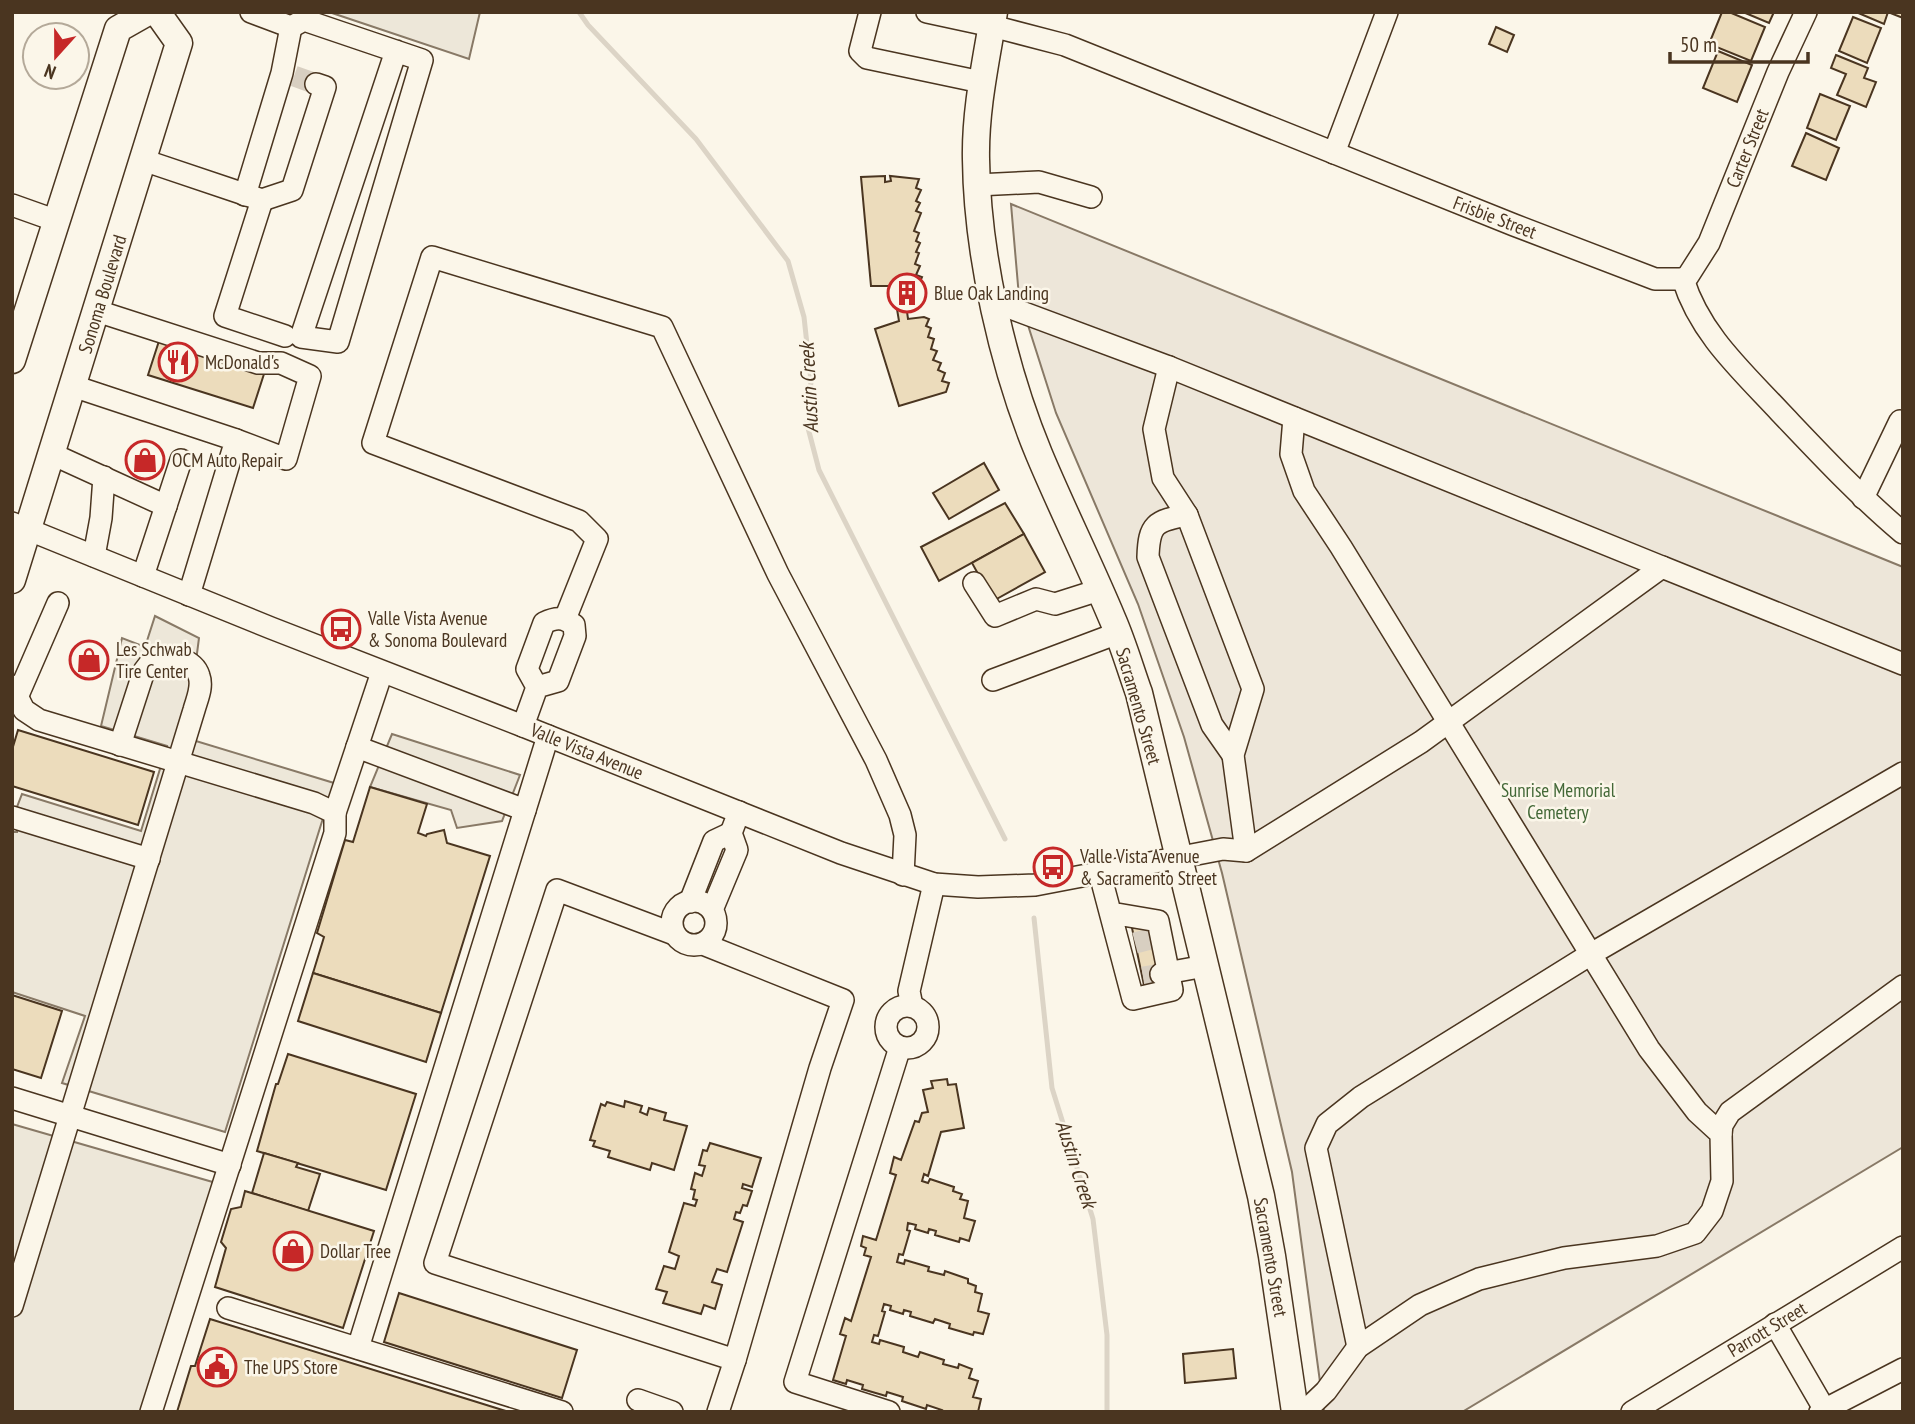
<svg xmlns="http://www.w3.org/2000/svg" width="1915" height="1424" font-family="'PT Sans Narrow',sans-serif">
<rect width="100%" height="100%" fill="#fbf6e9"/>
<!-- green -->
<polygon fill="#ede6d9" stroke="#887966" stroke-width="2" points="1011,204 1903,567 1903,1147 1462,1412 1324,1412 1292,1172 1222,873 1184,737 1138,604 1056,413 1019,297"/>
<!-- parking -->
<g fill="#ede7d9" stroke="#887966" stroke-width="2">
<polygon points="329,12 480,12 469,59"/>
<polygon points="155,616 199,638 186,738 334,783 225,1132 62,1083 85,1016 12,992 12,832 17,832 17,807 22,794 141,831 167,746 101,726 122,638 145,647"/>
<polygon points="392,734 520,775 502,821 457,828 451,810 370,787"/>
<polygon points="12,1124 223,1185 151,1412 12,1412"/>
</g>
<g fill="none" stroke-linecap="round" stroke-linejoin="round">
<!-- stream -->
<g stroke="#dcd4c6" stroke-width="5">
<polyline points="579,12 588,25 696,139 788,261 804,317 811,381 807,424 819,470 1005,839"/>
<polyline points="1034,918 1052,1088 1093,1219 1107,1335 1107,1412"/>
</g>
</g>
<!-- building -->
<g fill="#ecdcbc" stroke="#4a3520" stroke-width="2">
<polygon points="1722,12 1729,12 1765,27 1751,61 1709,44"/>
<polygon points="1743,12 1774,12 1769,23"/>
<polygon points="1856,12 1903,12 1903,18 1888,12 1884,24"/>
<polygon points="1853,17 1881,28 1867,63 1839,51"/>
<polygon points="1496,27 1514,35 1507,52 1489,44"/>
<polygon points="1718,51 1752,65 1737,102 1703,88"/>
<polygon points="1836,55 1868,68 1864,78 1876,82 1866,107 1837,95 1846,74 1831,68"/>
<polygon points="1820,94 1850,106 1836,140 1807,128"/>
<polygon points="1806,133 1839,148 1826,180 1792,166"/>
<polygon points="885,176 885,182 891,181 890,176 919,179 916,188 921,190 916,201 920,203 916,211 921,213 914,231 919,233 916,241 920,243 916,252 919,253 915,264 920,266 916,275 922,277 918,286 925,289 921,299 905,297 908,319 924,317 929,319 926,326 931,328 928,337 934,339 931,349 937,351 933,360 941,363 938,370 945,373 942,381 949,383 946,392 899,406 875,329 899,321 895,297 891,298 891,286 871,286 861,177"/>
<polygon points="159,341 264,374 253,408 148,375"/>
<polygon points="984,463 999,490 949,519 933,493"/>
<polygon points="1005,503 1024,534 939,581 921,547"/>
<polygon points="1024,534 1045,572 993,601 972,563"/>
<polygon points="18,730 154,772 138,825 12,786 12,750"/>
<polygon points="370,787 427,804 418,833 426,836 427,834 444,830 447,843 490,856 441,1013 313,973 324,937 317,933 345,840 353,842"/>
<polygon points="1150,923 1164,985 1145,990 1132,928"/>
<polygon points="313,973 441,1013 426,1062 298,1021"/>
<polygon points="12,995 62,1011 41,1078 12,1069"/>
<polygon points="288,1054 416,1094 386,1190 257,1151 276,1084 278,1084"/>
<polygon points="947,1079 948,1085 956,1084 964,1128 941,1132 928,1176 924,1174 922,1181 928,1183 930,1179 954,1187 953,1191 962,1194 960,1199 968,1201 964,1218 975,1221 969,1241 960,1238 959,1242 935,1235 936,1231 929,1229 928,1233 915,1229 916,1225 908,1223 907,1230 910,1231 903,1255 899,1254 897,1262 904,1264 905,1260 929,1267 928,1271 944,1275 945,1271 968,1279 968,1283 976,1286 975,1292 982,1294 978,1311 989,1314 983,1334 974,1332 973,1335 949,1328 950,1324 935,1319 933,1323 910,1316 911,1312 904,1310 903,1314 890,1310 891,1306 884,1304 882,1311 885,1312 878,1336 874,1335 872,1342 879,1344 880,1340 904,1347 903,1352 918,1357 920,1352 944,1360 943,1364 958,1368 959,1364 972,1369 969,1378 978,1381 973,1397 981,1399 978,1412 941,1412 942,1410 927,1405 926,1409 902,1401 903,1397 887,1392 886,1396 862,1389 863,1385 847,1380 846,1384 833,1380 846,1336 840,1334 845,1318 851,1321 871,1257 864,1255 866,1248 861,1246 863,1236 876,1240 896,1175 890,1173 894,1157 901,1160 915,1121 919,1122 922,1113 928,1112 923,1090 933,1088 931,1081"/>
<polygon points="625,1101 642,1106 640,1112 647,1115 649,1108 666,1113 664,1120 687,1126 674,1170 652,1163 650,1170 608,1157 610,1151 593,1146 595,1141 590,1140 601,1104 605,1106 607,1102 624,1107"/>
<polygon points="710,1143 761,1158 752,1187 743,1184 742,1188 752,1191 747,1206 743,1205 740,1213 736,1212 734,1219 743,1222 727,1272 717,1269 712,1282 722,1285 715,1309 704,1305 701,1314 663,1303 667,1292 656,1289 664,1266 675,1269 679,1256 669,1252 684,1203 695,1206 697,1200 693,1199 695,1190 691,1189 695,1173 702,1176 705,1166 699,1165 703,1150 707,1151"/>
<polygon points="264,1153 298,1163 296,1167 320,1174 308,1211 252,1193"/>
<polygon points="245,1191 374,1231 343,1328 215,1287 226,1248 221,1242 231,1209 241,1207"/>
<polygon points="399,1293 577,1350 562,1398 384,1342"/>
<polygon points="210,1319 509,1412 177,1412 191,1366 195,1366"/>
<polygon points="1233,1349 1236,1378 1185,1383 1183,1354"/>
</g>
<g fill="none" stroke-linecap="round" stroke-linejoin="round">
<!-- minor-tunnel -->
<g stroke="#d8cfc1" stroke-width="21" stroke-dasharray="21 10" stroke-linecap="butt">
<polyline points="294,76 316,84"/>
<polyline points="1135,943 1154,938"/>
<polyline points="1143,977 1161,974"/>
</g>
<defs>
<g id="minor">
<polyline points="251,12 291,27 304,20 422,60 338,342 301,337 396,51"/>
<polyline points="870,12 860,51 867,58 981,82"/>
<polyline points="927,12 992,26 1065,45 1514,225 1655,279 1683,279"/>
<polyline points="1334,153 1387,12"/>
<polyline points="143,160 262,200 225,316 285,336"/>
<polyline points="977,185 1039,182 1091,197"/>
<polyline points="245,195 282,73 291,27"/>
<polyline points="262,200 292,190 325,87 316,84"/>
<polyline points="12,205 57,221"/>
<path d="M 1683,279 C 1700,334 1742,371 1780,412 C 1820,454 1859,496 1903,533"/>
<polyline points="1683,279 1688,276 1709,243 1778,72 1806,12"/>
<polyline points="992,301 1169,367 1662,567"/>
<polyline points="97,311 258,363 281,363 310,376 286,459 236,440"/>
<polyline points="1169,367 1154,429 1163,478 1187,515 1253,689 1233,755 1246,851"/>
<polyline points="73,386 236,440 189,595"/>
<polyline points="1294,418 1291,454 1304,491 1341,547 1649,1049 1697,1112 1721,1134 1722,1181 1712,1211 1695,1233 1657,1246 1564,1258 1479,1279 1420,1305 1358,1347 1326,1391 1304,1412"/>
<polyline points="52,454 166,506"/>
<polyline points="1863,498 1900,421 1903,422"/>
<path d="M 1187,515 C 1155,521 1149,524 1148,557 L 1212,725 L 1233,755"/>
<polyline points="12,523 271,628 523,726 841,853 934,884 978,887 1035,885 1223,849 1246,851 1421,742 1662,567 1903,664"/>
<polyline points="94,556 101,518 104,477"/>
<polyline points="143,576 181,460"/>
<polyline points="974,583 995,616 1036,599 1055,604 1099,590"/>
<polyline points="565,619 597,539 579,521 373,443 432,257 662,327 778,574 876,760 900,815 905,835 903,875"/>
<polyline points="993,680 1118,633"/>
<polyline points="12,686 24,710 39,720 314,803 335,813 335,833 151,1412"/>
<polyline points="18,695 58,603"/>
<path d="M 523,726 L 537,687 L 527,669 L 544,623 C 556,617 563,617 574,625 L 575,636 L 558,681 L 537,687"/>
<polyline points="357,747 525,810"/>
<polyline points="335,813 382,672"/>
<polyline points="12,817 149,859"/>
<polyline points="1100,874 1133,999 1172,990 1158,921 1111,913"/>
<circle cx="694" cy="923" r="22"/>
<polyline points="690,902 714,841 731,833"/>
<polyline points="712,910 737,850 731,833 739,812"/>
<polyline points="674,934 557,890 435,1263 735,1360 718,1412"/>
<polyline points="703,944 843,1000 820,1068 735,1360"/>
<polyline points="1161,974 1205,966"/>
<circle cx="907" cy="1027" r="21"/>
<polyline points="912,1006 909,991 934,884"/>
<polyline points="12,1098 230,1165"/>
<polyline points="1721,1134 1722,1125 1730,1112 1903,986"/>
<path d="M 12,1306 L 194,710 C 197,699 203,687 199,676 C 194,659 169,653 154,658 L 144,671 L 120,745"/>
<polyline points="228,1308 562,1412"/>
<polyline points="1775,1324 1826,1412"/>
<polyline points="1358,1347 1316,1148 1327,1124 1361,1097 1591,954 1903,773"/>
<polyline points="358,1348 548,736"/>
<polyline points="638,1400 672,1412"/>
<polyline points="889,1412 795,1382 900,1047"/>
<polyline points="1632,1412 1903,1247"/>
<polyline points="1820,1412 1903,1369"/>
</g>
<g id="major">
<path d="M 994,12 C 986,61 975,110 976,159 C 977,254 1003,367 1039,454 C 1062,509 1089,563 1112,618 C 1123,643 1130,668 1139,693 L 1261,1196 L 1272,1256 L 1295,1412"/>
<polyline points="12,360 118,29 148,12"/>
<polyline points="12,580 179,43 157,12"/>
</g>
</defs>
<!-- minor casing -->
<use href="#minor" stroke="#4a3520" stroke-width="24"/>
<!-- major casing -->
<use href="#major" stroke="#4a3520" stroke-width="29"/>
<!-- minor -->
<use href="#minor" stroke="#fbf6e9" stroke-width="21"/>
<!-- major -->
<use href="#major" stroke="#fbf6e9" stroke-width="26"/>
</g>
<!-- icons -->
<defs>
<symbol id="building-ring" viewBox="-11 -11 22 22"><circle r="9.5" fill="#fbf6e9" stroke="#c62828" stroke-width="1.5"/><path d="M-4-6H4V6H1V3H-1V6H-4ZM-2.5-4.3h1.7v1.8h-1.7ZM.8-4.3h1.7v1.8H.8ZM-2.5-1h1.7V.8h-1.7ZM.8-1h1.7V.8H.8Z" fill="#c62828"/></symbol>
<symbol id="restaurant-ring" viewBox="-11 -11 22 22"><circle r="9.5" fill="#fbf6e9" stroke="#c62828" stroke-width="1.5"/><path d="M-5-6h1v4h1v-4h1v4h1v-4h1v5L-1.5 .5V6h-2V.5L-5-1ZM5-6V6H3V1.5H1.5Q1.5-4 5-6Z" fill="#c62828"/></symbol>
<symbol id="shop-ring" viewBox="-11 -11 22 22"><circle r="9.5" fill="#fbf6e9" stroke="#c62828" stroke-width="1.5"/><path d="M-5-2.5h2.3a2.7 3.5 0 0 1 5.4 0H5L5.5 6h-11ZM-1.5-2.5h3a1.5 2.3 0 0 0-3 0Z" fill="#c62828"/></symbol>
<symbol id="bus-ring" viewBox="-11 -11 22 22"><circle r="9.5" fill="#fbf6e9" stroke="#c62828" stroke-width="1.5"/><path d="M-5-6H5V4H4V6H2V4H-2V6H-4V4H-5ZM-3.5-4V0h7V-4ZM-3.5 1.2v1.5H-2V1.2ZM2 1.2v1.5H3.5V1.2Z" fill="#c62828"/></symbol>
<symbol id="civic-ring" viewBox="-11 -11 22 22"><circle r="9.5" fill="#fbf6e9" stroke="#c62828" stroke-width="1.5"/><path d="M-.6-6.5H3V-4.5H.6V-3L4-1V1h2V6H-6V1h2V-1L-.6-3ZM-1.2 2.5V6h2.4V2.5Z" fill="#c62828"/></symbol>
</defs>
<g fill-rule="evenodd">
<use href="#building-ring" x="885" y="271" width="44" height="44"/>
<use href="#restaurant-ring" x="156" y="340" width="44" height="44"/>
<use href="#shop-ring" x="123" y="438" width="44" height="44"/>
<use href="#bus-ring" x="319" y="607" width="44" height="44"/>
<use href="#shop-ring" x="67" y="638" width="44" height="44"/>
<use href="#bus-ring" x="1031" y="845" width="44" height="44"/>
<use href="#shop-ring" x="271" y="1229" width="44" height="44"/>
<use href="#civic-ring" x="195" y="1345" width="44" height="44"/>
</g>
<g text-anchor="middle" stroke-width="5" stroke-linejoin="round" paint-order="stroke">
<!-- street labels -->
<g font-size="19" fill="#4a3520" stroke="#fbf6e9">
<text transform="translate(1747 148) rotate(-68)" y="7">Carter Street</text>
<text transform="translate(1495 217) rotate(21)" y="7">Frisbie Street</text>
<text transform="translate(102 294) rotate(-73)" y="7">Sonoma Boulevard</text>
<text transform="translate(1139 706) rotate(74)" y="7">Sacramento Street</text>
<text transform="translate(587 751) rotate(22)" y="7">Valle Vista Avenue</text>
<text transform="translate(1271 1257) rotate(80)" y="7">Sacramento Street</text>
<text transform="translate(1767 1329) rotate(-31)" y="7">Parrott Street</text>
</g>
<!-- poi labels -->
<g font-size="19" fill="#4a3520" stroke="#fbf6e9" text-anchor="start">
<text x="934" y="300">Blue Oak Landing</text>
<text x="205" y="369">McDonald's</text>
<text x="172" y="467">OCM Auto Repair</text>
<text x="368" y="625">Valle Vista Avenue<tspan x="368" dy="22">&amp; Sonoma Boulevard</tspan></text>
<text x="116" y="656">Les Schwab<tspan x="116" dy="22">Tire Center</tspan></text>
<text x="1080" y="863">Valle Vista Avenue<tspan x="1080" dy="22">&amp; Sacramento Street</tspan></text>
<text x="320" y="1258">Dollar Tree</text>
<text x="244" y="1374">The UPS Store</text>
</g>
<!-- park labels -->
<g font-size="19" fill="#436837" stroke="#fbf6e9">
<text x="1558" y="797">Sunrise Memorial<tspan x="1558" dy="22">Cemetery</tspan></text>
</g>
<!-- water labels -->
<g font-size="21" font-style="italic" fill="#4a3520" stroke="#fbf6e9">
<text transform="translate(809 388) rotate(-93)" y="7">Austin Creek</text>
<text transform="translate(1076 1164) rotate(72)" y="7">Austin Creek</text>
</g>
</g>
<!-- border -->
<rect width="1915" height="1424" fill="none" stroke="#4a3520" stroke-width="28"/>
<!-- north arrow -->
<g transform="translate(56 56) rotate(201)"><circle r="33" fill="#fbf6e9" stroke="#b4a999" stroke-width="2"/>
<path d="M0-5L12 26L0 18L-12 26Z" fill="#c62828"/>
<text y="-10" font-size="19" font-weight="bold" text-anchor="middle" fill="#4a3520">N</text>
</g>
<!-- scale -->
<path d="M1670 52v10h138v-10" fill="none" stroke="#4a3520" stroke-width="3.5"/>
<text x="1680" y="52" font-size="21" fill="#4a3520" stroke="#fbf6e9" stroke-width="5" paint-order="stroke">50 m</text>
</svg>
